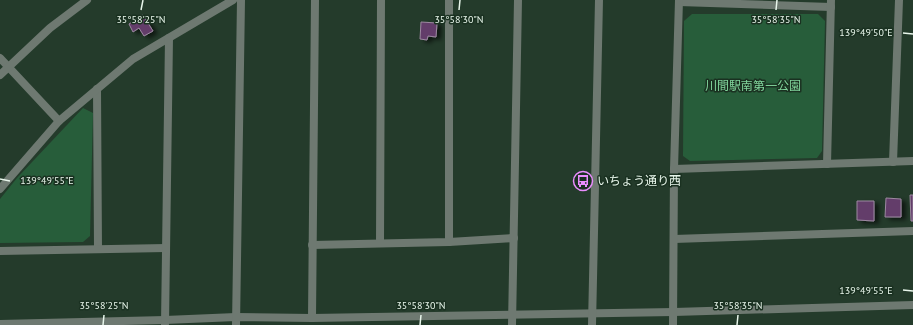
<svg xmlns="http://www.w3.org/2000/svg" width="913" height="325" font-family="'PT Sans','Noto Sans JP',sans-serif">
<defs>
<filter id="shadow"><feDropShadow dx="4.5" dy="2.5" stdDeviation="2" flood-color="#0009"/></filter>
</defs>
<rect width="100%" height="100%" fill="#243b2b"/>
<!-- green -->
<g fill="#275d3a">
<polygon points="692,14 818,14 825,21 822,151 817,158 690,161 683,156 684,21"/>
<polygon points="83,108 93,113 90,236 83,242 0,243 0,199 17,178"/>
</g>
<!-- building -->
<g fill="#633e6b" stroke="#9c88a0" filter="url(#shadow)">
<polygon points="143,15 153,31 144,36 139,28 133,32 129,24"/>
<polygon points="421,22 437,23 436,37 428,36 427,40 420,39"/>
<polygon points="910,195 913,195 913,221 911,221"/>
<polygon points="886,198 901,199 901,217 885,217"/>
<polygon points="857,201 874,201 874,221 857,220"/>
</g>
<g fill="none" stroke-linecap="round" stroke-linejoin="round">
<!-- minor -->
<g stroke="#6e7971" stroke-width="8">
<polyline points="679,2 831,7"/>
<polyline points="0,58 59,121"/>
<polyline points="97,89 98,249"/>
<polyline points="893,162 899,0"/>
<polyline points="827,164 831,0"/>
<polyline points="674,169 913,161"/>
<polyline points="0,189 59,121 133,59 233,0"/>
<polyline points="674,239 913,231"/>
<polyline points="449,242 449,0"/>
<polyline points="380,243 381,0"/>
<polyline points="312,245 449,242 514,238"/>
<polyline points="0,251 166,248"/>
<polyline points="312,318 315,0"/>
<polyline points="0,324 165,320 236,317 312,318 674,312 913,305"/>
<polyline points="165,324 169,38"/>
<polyline points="236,325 241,0"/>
<polyline points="512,325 518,0"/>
<polyline points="673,325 674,169 679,0"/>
</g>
<!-- tertiary -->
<g stroke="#6e7971" stroke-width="8">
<polyline points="0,75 50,28 87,0"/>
<polyline points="592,325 599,0"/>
</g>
</g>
<!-- ticks -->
<path fill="none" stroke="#e8f6eb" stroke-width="1.5" d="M 141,10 L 143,0M 459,10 L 460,0M 776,10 L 777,0M 903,33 L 913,34M 0,179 L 10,181M 903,290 L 913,291M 103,325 L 104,315M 420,325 L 421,315M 737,325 L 738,315"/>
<!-- icons -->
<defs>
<symbol id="bus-ring" viewBox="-11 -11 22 22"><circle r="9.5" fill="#1a3121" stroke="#ea8dfd" stroke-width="1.5"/><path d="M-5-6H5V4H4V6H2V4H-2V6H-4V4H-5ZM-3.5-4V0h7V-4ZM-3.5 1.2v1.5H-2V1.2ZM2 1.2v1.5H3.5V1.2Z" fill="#ea8dfd"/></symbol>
</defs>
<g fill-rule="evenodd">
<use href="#bus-ring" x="572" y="170" width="22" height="22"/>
</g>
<g text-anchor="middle" stroke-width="3" stroke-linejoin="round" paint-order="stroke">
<!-- park labels -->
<g font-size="12" fill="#81d49b" stroke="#1a3121">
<text x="753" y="90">川間駅南第一公園</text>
</g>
<!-- poi labels -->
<g font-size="12" fill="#e8f6eb" stroke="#1a3121" text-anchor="start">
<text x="597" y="185">いちょう通り西</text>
</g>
</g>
<g font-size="10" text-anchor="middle" fill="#e8f6eb" stroke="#1a3121" stroke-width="3" stroke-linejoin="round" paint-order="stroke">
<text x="141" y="23">35°58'25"N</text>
<text x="459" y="23">35°58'30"N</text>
<text x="776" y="23">35°58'35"N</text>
<text x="866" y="36">139°49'50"E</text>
<text x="47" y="184">139°49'55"E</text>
<text x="866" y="294">139°49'55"E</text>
<text x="104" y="309">35°58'25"N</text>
<text x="421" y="309">35°58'30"N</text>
<text x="738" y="309">35°58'35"N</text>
</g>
</svg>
